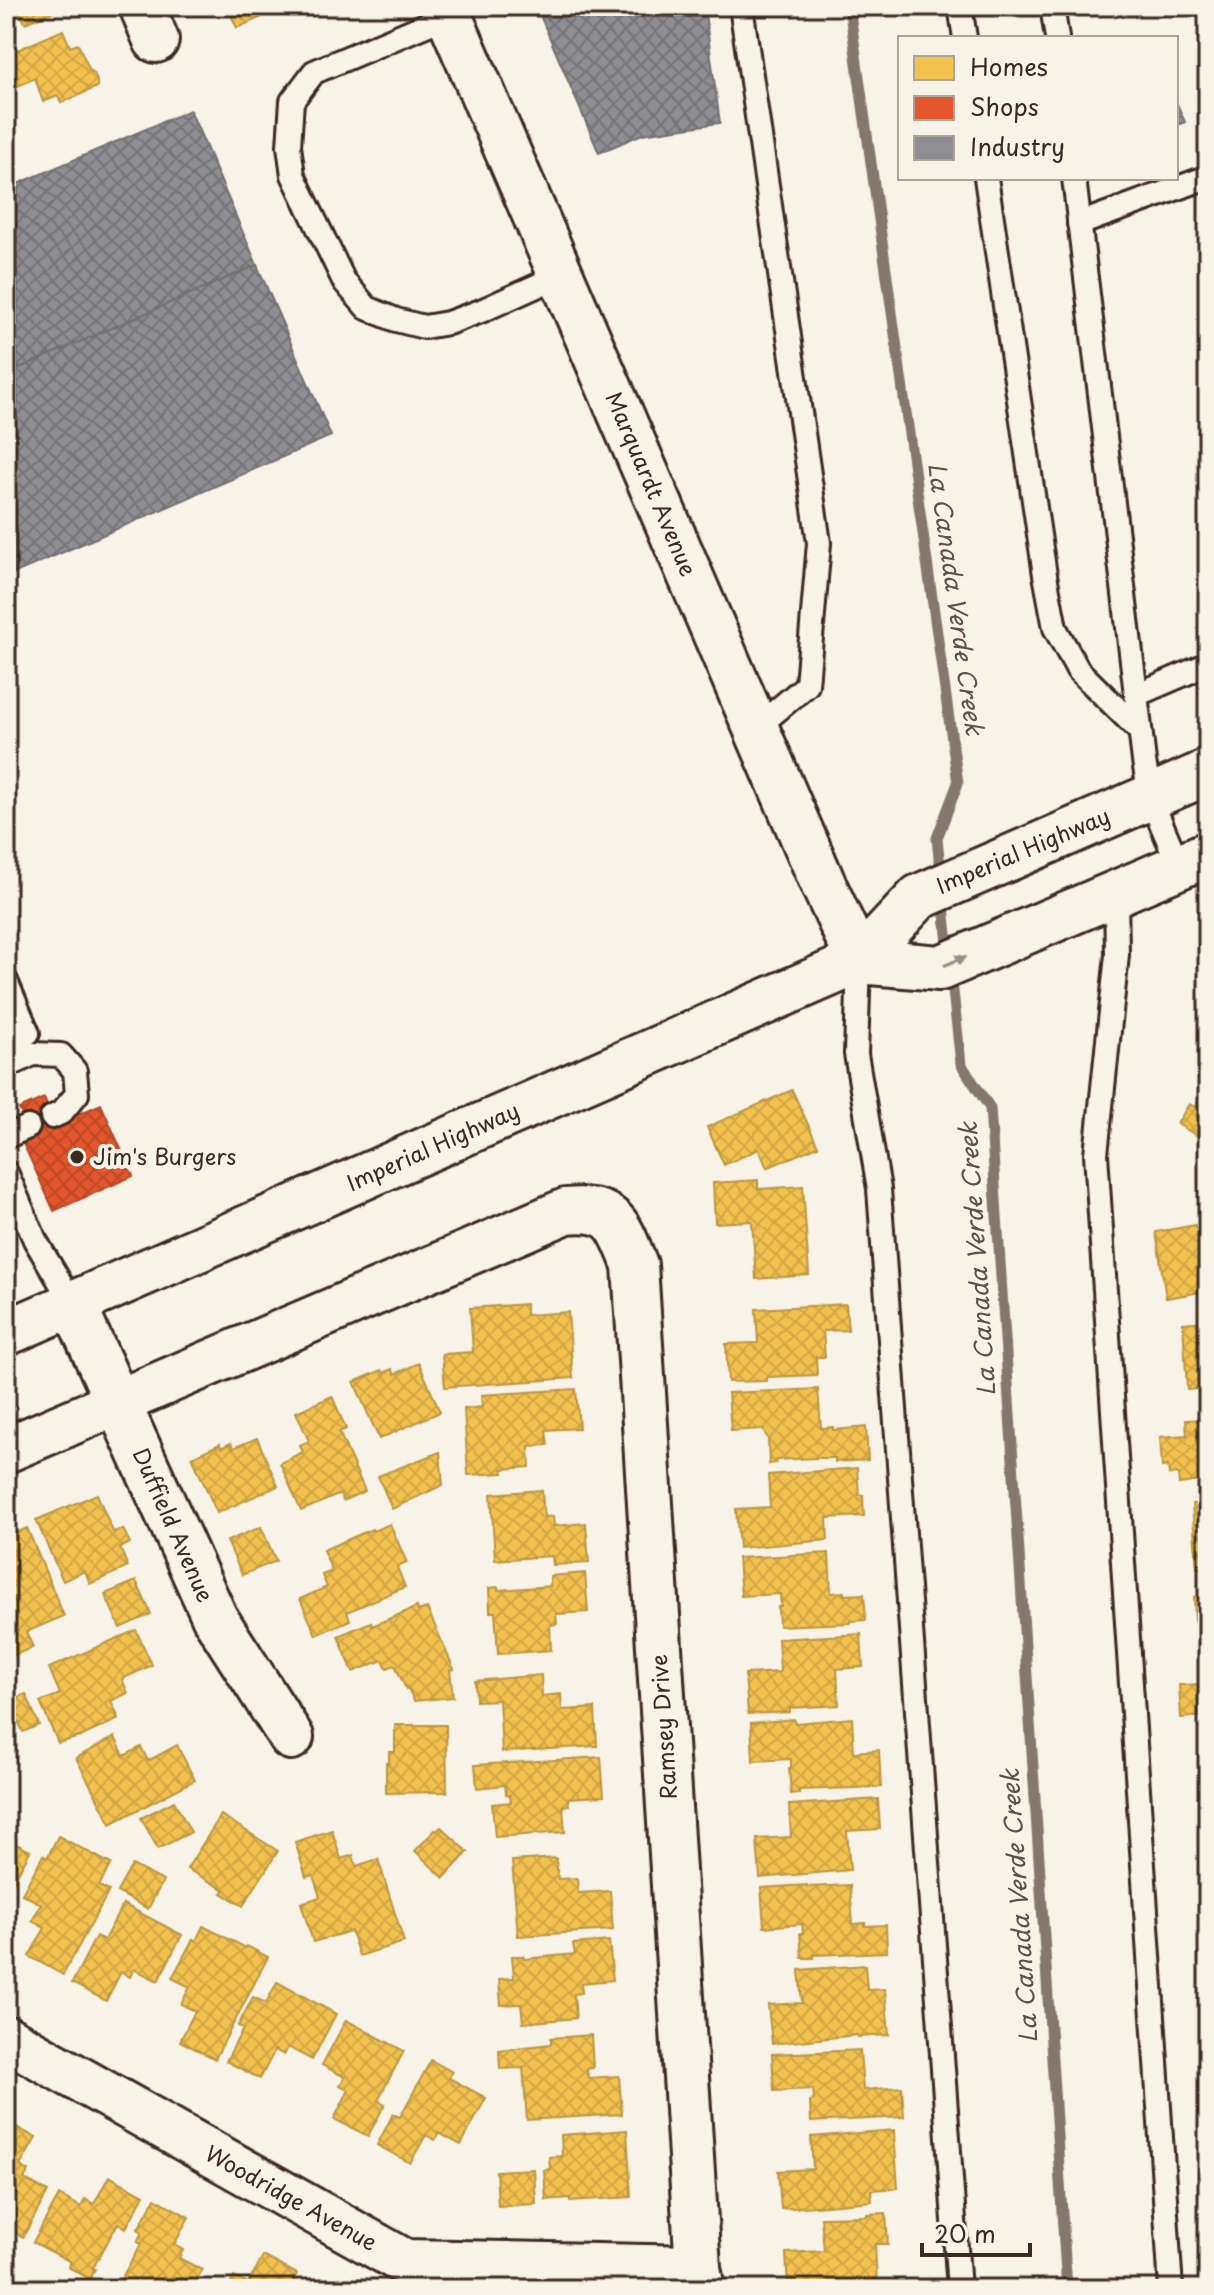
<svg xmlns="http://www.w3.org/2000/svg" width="1214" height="2295" font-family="'Playpen Sans',sans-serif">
<defs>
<pattern id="homes-cross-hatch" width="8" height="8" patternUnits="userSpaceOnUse" patternTransform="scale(2)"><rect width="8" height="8" fill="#f2c14e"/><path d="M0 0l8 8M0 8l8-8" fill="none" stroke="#d0a644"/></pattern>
<pattern id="shops-cross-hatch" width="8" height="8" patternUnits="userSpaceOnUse" patternTransform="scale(2)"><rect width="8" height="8" fill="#e4572e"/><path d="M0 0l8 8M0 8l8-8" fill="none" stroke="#ba4827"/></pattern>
<pattern id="industry-cross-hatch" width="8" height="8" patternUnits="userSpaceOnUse" patternTransform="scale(2)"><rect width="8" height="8" fill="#8d8d92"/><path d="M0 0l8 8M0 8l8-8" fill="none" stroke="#747377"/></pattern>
</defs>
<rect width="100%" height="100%" fill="#f7f3e8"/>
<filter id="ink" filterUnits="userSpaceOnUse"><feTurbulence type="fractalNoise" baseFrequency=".0125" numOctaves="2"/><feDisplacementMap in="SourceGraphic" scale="16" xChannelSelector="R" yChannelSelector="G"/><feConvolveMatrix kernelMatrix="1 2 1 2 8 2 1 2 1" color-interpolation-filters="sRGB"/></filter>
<g filter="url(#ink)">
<!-- homes -->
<g fill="url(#homes-cross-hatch)" stroke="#bb9440" stroke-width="2">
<polygon points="6,6 57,6 59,9 25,23 19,10 6,15"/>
<polygon points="227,6 267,6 271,13 237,28"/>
<polygon points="63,30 70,47 78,44 90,71 94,73 97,81 97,87 61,103 58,96 43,102 35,78 18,86 6,60 6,55"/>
<polygon points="6,108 15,128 6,134"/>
<polygon points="1208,1085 1208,1142 1177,1124 1189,1104 1195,1107"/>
<polygon points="792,1090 818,1146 767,1168 759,1149 724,1165 707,1127"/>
<polygon points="758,1180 758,1189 803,1186 809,1275 756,1279 752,1221 715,1223 713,1183"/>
<polygon points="1207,1223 1208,1291 1166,1298 1156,1232"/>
<polygon points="526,1304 526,1315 568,1312 573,1378 445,1387 442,1354 473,1352 470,1308"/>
<polygon points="846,1304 848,1330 823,1331 825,1357 816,1357 817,1375 767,1377 767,1381 728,1382 726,1344 758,1343 756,1309"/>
<polygon points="1208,1321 1208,1388 1187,1390 1183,1323"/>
<polygon points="419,1363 440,1412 379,1439 354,1382 382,1370 384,1373 392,1369 395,1374"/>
<polygon points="576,1389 579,1428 546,1430 548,1445 529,1446 530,1467 502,1469 503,1473 468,1475 464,1409 482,1407 481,1395"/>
<polygon points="818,1389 821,1428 833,1427 833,1430 866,1427 868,1460 835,1462 835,1458 817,1458 776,1460 776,1463 769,1464 768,1439 763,1429 731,1431 728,1393"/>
<polygon points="332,1396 346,1429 339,1432 365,1491 343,1501 340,1494 301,1511 280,1463 303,1452 300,1445 309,1441 296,1412"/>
<polygon points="1208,1419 1208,1480 1179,1484 1178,1474 1169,1475 1168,1466 1162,1467 1160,1437 1187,1435 1186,1420"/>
<polygon points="257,1438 278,1486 217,1513 192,1457 220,1444 221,1448 231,1443 233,1448"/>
<polygon points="440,1452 443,1485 392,1509 378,1476"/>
<polygon points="857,1468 859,1495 863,1495 864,1516 827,1518 828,1540 739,1548 736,1509 770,1507 768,1475"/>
<polygon points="542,1490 544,1517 553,1516 554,1526 586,1523 589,1563 553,1565 552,1556 495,1560 491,1494"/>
<polygon points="97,1494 113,1532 123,1529 130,1543 120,1548 128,1567 90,1584 85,1571 63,1581 36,1520"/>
<polygon points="1208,1503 1208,1567 1197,1568 1192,1504"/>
<polygon points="390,1524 407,1563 397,1567 405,1587 347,1612 350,1620 316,1635 300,1599 327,1587 322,1575 332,1571 323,1550 372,1529 373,1531"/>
<polygon points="261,1527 276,1561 242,1575 227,1541"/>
<polygon points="27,1528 64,1616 26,1632 33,1647 6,1659 6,1537"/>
<polygon points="829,1553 831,1593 844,1592 844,1595 864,1594 866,1620 850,1621 850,1623 779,1626 778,1607 781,1606 780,1594 741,1596 738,1558"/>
<polygon points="585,1573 588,1612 556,1614 557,1624 550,1625 551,1650 498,1654 495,1612 490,1612 489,1588 498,1587 498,1590 550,1586 550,1576"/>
<polygon points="136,1581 151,1614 120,1628 105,1594"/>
<polygon points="1208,1596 1208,1663 1205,1663 1203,1621 1195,1621 1194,1597"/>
<polygon points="417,1607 418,1611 427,1608 454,1669 450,1670 453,1697 414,1701 408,1688 406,1689 395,1665 387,1668 383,1660 353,1672 338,1636 371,1622 372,1626"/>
<polygon points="136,1630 152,1665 122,1679 128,1693 111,1701 119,1719 80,1737 58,1743 40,1702 60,1694 49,1668"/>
<polygon points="861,1634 863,1667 837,1669 839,1705 790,1708 790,1712 748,1714 745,1674 780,1672 778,1639"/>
<polygon points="541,1675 542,1696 561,1694 562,1710 595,1708 597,1746 502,1752 499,1700 476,1701 475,1681"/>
<polygon points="1205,1681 1208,1681 1208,1746 1206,1716 1181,1718 1179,1685 1204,1684"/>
<polygon points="26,1694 39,1725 23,1732 10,1701"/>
<polygon points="852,1718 854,1752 879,1750 881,1787 799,1790 799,1793 791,1794 789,1768 791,1768 791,1759 753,1761 751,1723 794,1719 795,1723"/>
<polygon points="395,1725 446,1725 447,1792 386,1793 386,1763 389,1763 389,1752 395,1752"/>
<polygon points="115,1737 124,1756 141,1747 148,1761 177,1745 195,1780 111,1824 76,1758"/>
<polygon points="601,1757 604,1796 568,1798 569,1805 563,1806 565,1832 495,1837 492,1804 511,1802 510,1796 506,1795 505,1785 477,1788 475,1765"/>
<polygon points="878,1799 880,1829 847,1831 850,1870 760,1878 757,1839 791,1837 789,1805"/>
<polygon points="174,1801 191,1832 158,1849 141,1818"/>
<polygon points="221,1815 278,1851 243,1906 222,1893 225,1890 187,1869"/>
<polygon points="441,1827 468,1852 444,1878 415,1851 435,1830 436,1831"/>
<polygon points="332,1830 341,1859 353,1855 356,1866 378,1859 404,1942 359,1956 351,1931 313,1942 301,1903 320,1897 313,1875 306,1877 295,1842"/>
<polygon points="58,1836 111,1864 99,1886 109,1891 63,1975 29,1956 45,1928 32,1921 41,1904 22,1894 43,1855 47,1858"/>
<polygon points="6,1839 30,1851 6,1896"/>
<polygon points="556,1858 558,1879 577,1878 578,1893 610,1891 613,1930 518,1936 512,1861"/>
<polygon points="132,1865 163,1881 148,1909 117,1892"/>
<polygon points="1208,1870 1208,1907 1201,1908 1199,1871"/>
<polygon points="807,1885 807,1887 850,1885 853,1924 865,1923 865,1926 886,1925 887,1952 814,1955 814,1958 802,1958 800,1933 803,1933 802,1924 764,1927 761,1888"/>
<polygon points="123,1904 182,1935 158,1981 134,1969 130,1977 121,1972 106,2001 72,1983 96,1936 104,1940"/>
<polygon points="203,1926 246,1948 247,1946 268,1957 215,2059 180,2041 195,2011 181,2004 190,1987 172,1978 193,1939 196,1941"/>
<polygon points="609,1941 613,1980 581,1983 582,1993 574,1994 576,2018 523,2023 521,2004 501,2005 499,1979 514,1978 512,1956 523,1956 524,1959 575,1954 573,1944"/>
<polygon points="865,1965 867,1990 885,1989 889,2035 858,2037 857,2035 772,2044 768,2005 802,2003 799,1970"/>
<polygon points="277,1982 336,2014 312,2060 288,2047 284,2055 275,2050 260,2079 226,2061 243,2029 238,2026 253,1997 266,2003"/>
<polygon points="346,2020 404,2051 378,2100 385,2104 368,2136 334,2119 349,2090 340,2085 345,2077 322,2065"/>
<polygon points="591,2035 593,2068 587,2069 588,2078 619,2076 622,2114 527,2120 523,2068 500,2069 499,2050 551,2044 551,2038"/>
<polygon points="860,2050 863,2090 902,2087 904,2117 811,2122 810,2101 814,2100 813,2089 774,2091 772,2054"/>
<polygon points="431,2060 452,2072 449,2078 486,2098 461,2145 439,2133 435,2140 426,2135 410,2163 377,2145 393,2114 400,2117"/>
<polygon points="6,2121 36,2138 20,2166 29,2171 24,2179 48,2192 23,2237 6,2228"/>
<polygon points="627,2130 631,2197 570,2201 570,2198 546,2200 544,2170 550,2169 549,2157 562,2156 561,2135"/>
<polygon points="894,2130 898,2188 871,2190 872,2201 781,2209 778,2171 813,2169 811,2137"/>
<polygon points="534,2169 536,2204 498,2206 496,2171"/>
<polygon points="109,2176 144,2195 126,2228 118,2223 93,2268 95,2269 90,2279 68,2267 71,2262 33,2242 59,2195 81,2207 85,2199 94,2204"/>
<polygon points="155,2198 189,2217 174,2245 183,2250 179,2258 202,2270 192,2289 127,2289 118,2284 141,2244 137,2242 142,2232 138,2229"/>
<polygon points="886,2213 888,2244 875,2244 877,2283 832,2286 833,2288 788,2289 786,2253 824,2251 821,2217 867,2216 867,2214"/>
<polygon points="263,2256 297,2274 288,2289 228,2289 234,2277 248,2284"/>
<polygon points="305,2282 319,2289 301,2289"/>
</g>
<!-- shops -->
<polygon fill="url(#shops-cross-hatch)" stroke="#b14a29" stroke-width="2" points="44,1098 56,1124 101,1104 133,1176 54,1211 21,1139 31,1134 19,1109"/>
<!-- industry -->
<g fill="url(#industry-cross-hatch)" stroke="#746f6f" stroke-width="2">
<polygon points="536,6 704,6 720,123 642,134 599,153"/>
<polygon points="1176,102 1185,122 1176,126"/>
<polygon points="190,110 257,265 6,374 6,189"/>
<polygon points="257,265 331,436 6,577 6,374"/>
</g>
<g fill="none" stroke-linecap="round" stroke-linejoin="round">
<!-- stream -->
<g stroke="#84786c" stroke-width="11">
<polyline points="849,6 958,783 937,838 941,877"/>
<polyline points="943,898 949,952"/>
<polyline points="951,973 961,1064 990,1108 1067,2289"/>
</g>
<defs>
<g id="service">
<polyline points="741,6 819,543 807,685 756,728"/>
<polyline points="960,6 965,38"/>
<polyline points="1052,6 1057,38"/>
<polyline points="449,15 314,72 292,101 289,146 293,175 344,281 367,308 396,320 424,327 448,323 481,311 561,275"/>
<polyline points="986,178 1045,575 1055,628 1078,670 1140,731"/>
<polyline points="1074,178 1144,761 1150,797 1179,866"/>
<polyline points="1079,224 1208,177"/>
<polyline points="1136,695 1208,664"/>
<polyline points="1116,893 1117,955 1096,1154 1171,2289"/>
<polyline points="859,961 856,1054 879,1189 959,2289"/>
<polyline points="6,981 28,1033 6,1046"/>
<polyline points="6,1067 33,1054 61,1055 75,1071 77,1094 61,1113 52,1117"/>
<polyline points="6,1137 28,1127"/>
<polyline points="6,1172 35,1240 73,1304"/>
</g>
<g id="minor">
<polyline points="142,6 156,40"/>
<polyline points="73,1304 215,1618 291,1737"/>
<path d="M 6,1450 L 566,1211 C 615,1206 619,1225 635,1265 L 698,2268 L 702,2289"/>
<polyline points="6,2038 405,2262 698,2268"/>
</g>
<polyline id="tertiary" points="445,6 824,886 859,961"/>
<g id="primary">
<polyline points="859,961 940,968 1208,854"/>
<polyline points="6,1333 859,961 919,897 1208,772"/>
</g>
</defs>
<!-- service casing -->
<use href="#service" stroke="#3b2a1e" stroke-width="28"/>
<!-- minor casing -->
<use href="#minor" stroke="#3b2a1e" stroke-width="50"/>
<!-- tertiary casing -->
<use href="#tertiary" stroke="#3b2a1e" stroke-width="50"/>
<!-- primary casing -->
<use href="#primary" stroke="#3b2a1e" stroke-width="50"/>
<!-- service -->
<use href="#service" stroke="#f7f3e8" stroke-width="22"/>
<!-- minor -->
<use href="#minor" stroke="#f7f3e8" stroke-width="44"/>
<!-- tertiary -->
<use href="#tertiary" stroke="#f7f3e8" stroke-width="44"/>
<!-- primary -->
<use href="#primary" stroke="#f7f3e8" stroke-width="44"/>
</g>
<!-- one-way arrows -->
<defs><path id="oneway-solid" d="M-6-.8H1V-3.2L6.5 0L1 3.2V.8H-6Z" transform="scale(2)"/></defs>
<use fill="#998e83" href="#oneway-solid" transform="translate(955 961) rotate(-23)"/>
</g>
<!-- markers -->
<circle fill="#3b2a1e" stroke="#f7f3e8" stroke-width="3" cx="77" cy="1157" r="8"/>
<g text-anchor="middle" stroke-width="8" stroke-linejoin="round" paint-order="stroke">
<!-- street labels -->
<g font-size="22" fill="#3b2a1e" stroke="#f7f3e8">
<text transform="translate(651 484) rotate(67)" y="8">Marquardt Avenue</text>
<text transform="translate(1023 851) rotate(-23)" y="8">Imperial Highway</text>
<text transform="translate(433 1147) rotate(-24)" y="8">Imperial Highway</text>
<text transform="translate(173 1525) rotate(66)" y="8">Duffield Avenue</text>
<text transform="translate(664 1727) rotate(-94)" y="8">Ramsey Drive</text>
<text transform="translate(291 2198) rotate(29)" y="8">Woodridge Avenue</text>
</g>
<!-- poi labels -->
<g font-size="22" fill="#3b2a1e" stroke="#f7f3e8" text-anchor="start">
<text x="93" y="1165">Jim's Burgers</text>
</g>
<!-- water labels -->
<g font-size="24" font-style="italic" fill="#5f5145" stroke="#f7f3e8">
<text transform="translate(955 599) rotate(82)" y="8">La Canada Verde Creek</text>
<text transform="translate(978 1259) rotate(-94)" y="8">La Canada Verde Creek</text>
<text transform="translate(1020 1906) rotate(-94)" y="8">La Canada Verde Creek</text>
</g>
</g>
<!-- margin -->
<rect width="1214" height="2295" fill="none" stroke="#f7f3e8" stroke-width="32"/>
<rect x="16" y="16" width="1182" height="2263" fill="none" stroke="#3b2a1e" stroke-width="3" filter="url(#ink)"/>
<!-- legend -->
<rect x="898" y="36" width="280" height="144" fill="#f7f3e8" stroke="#aca397" stroke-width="2"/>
<rect x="914" y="56" width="40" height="24" fill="#f2c14e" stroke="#aca397" stroke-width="2"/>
<text x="970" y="76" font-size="24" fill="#3b2a1e">Homes</text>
<rect x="914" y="96" width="40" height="24" fill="#e4572e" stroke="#aca397" stroke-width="2"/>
<text x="970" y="116" font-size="24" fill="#3b2a1e">Shops</text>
<rect x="914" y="136" width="40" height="24" fill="#8d8d92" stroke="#aca397" stroke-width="2"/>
<text x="970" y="156" font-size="24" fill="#3b2a1e">Industry</text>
<!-- scale -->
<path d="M922 2243v12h108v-12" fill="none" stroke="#3b2a1e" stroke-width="4"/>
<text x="934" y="2243" font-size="24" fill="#3b2a1e" stroke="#f7f3e8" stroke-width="6" paint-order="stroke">20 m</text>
</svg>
